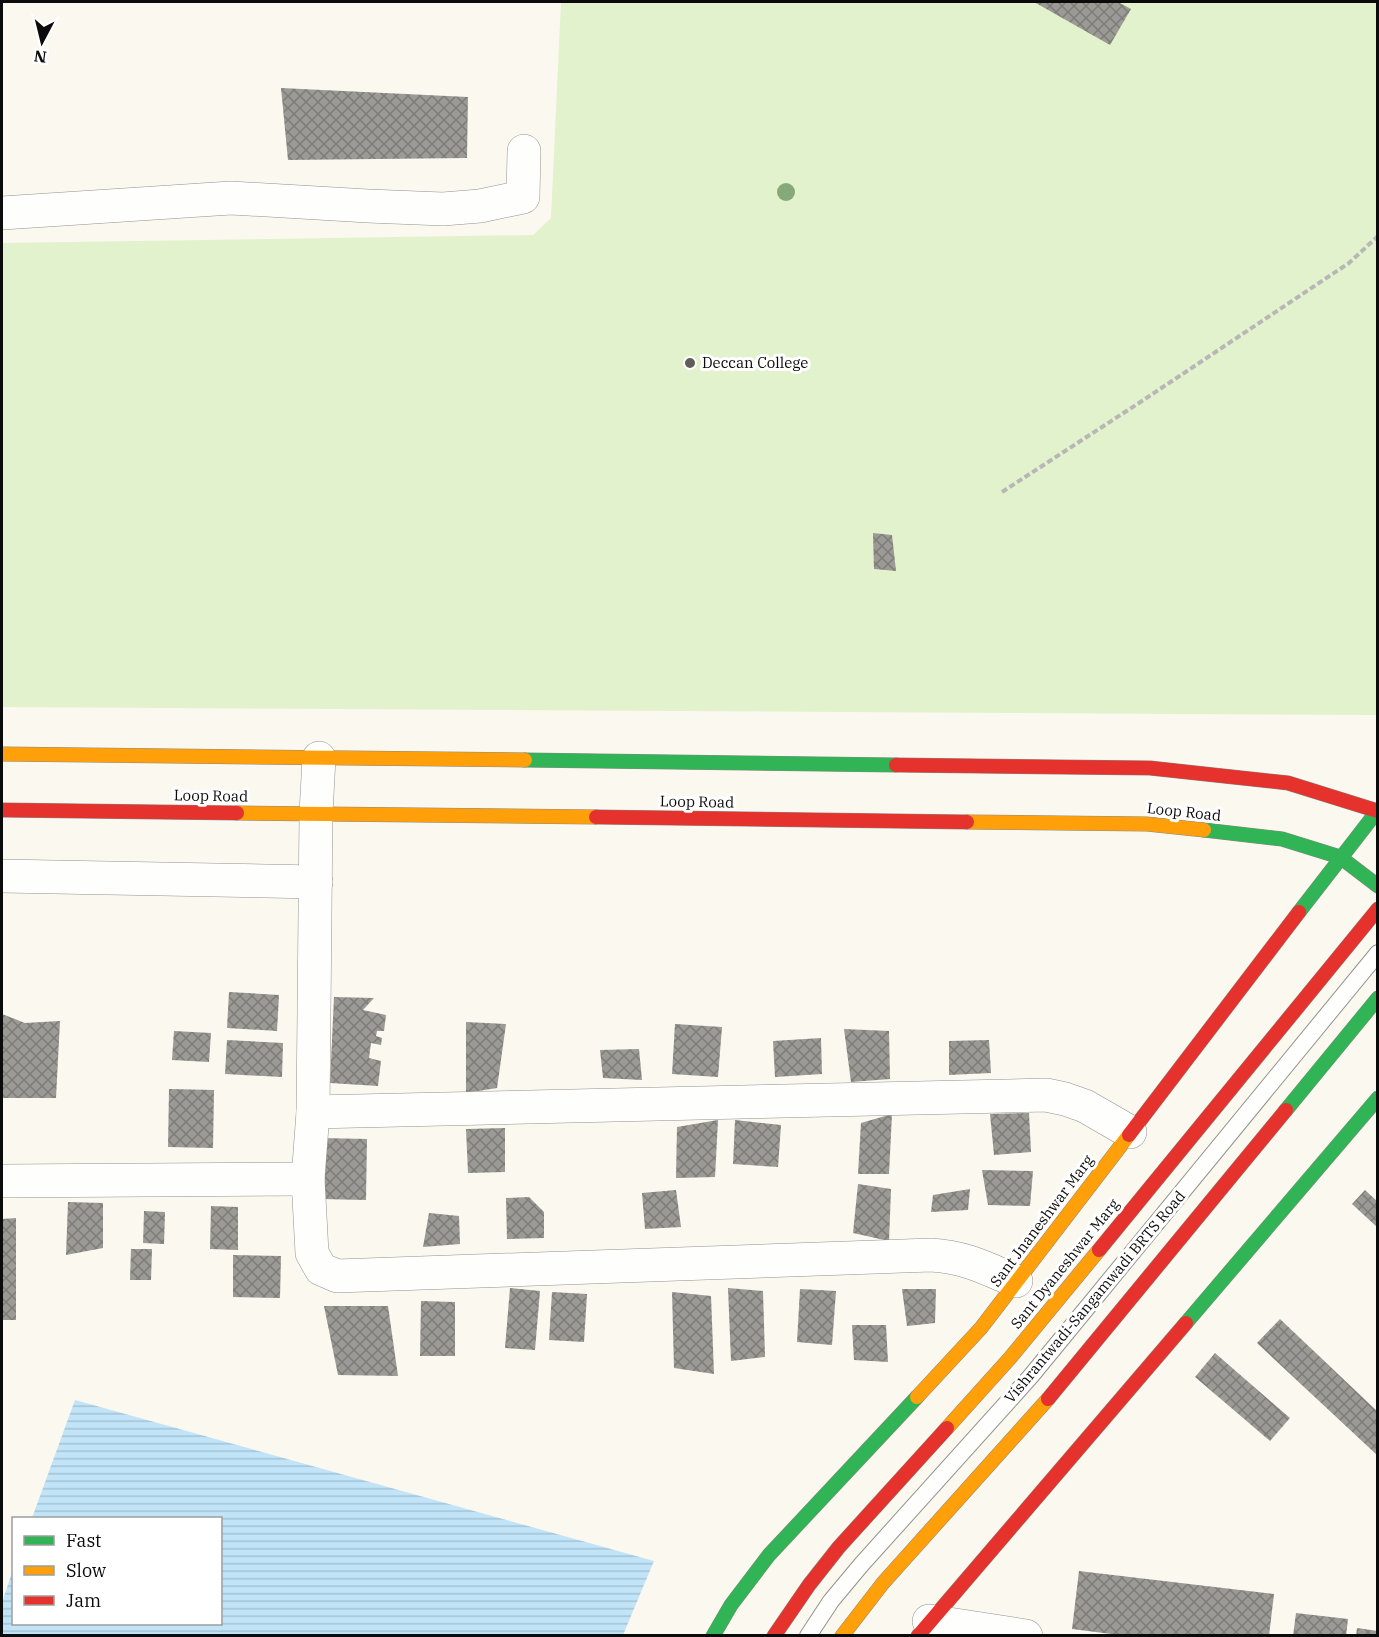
<svg xmlns="http://www.w3.org/2000/svg" width="1379" height="1637" font-family="'IBM Plex Serif',serif">
<defs>
<pattern id="water-rules" width="6" height="5" patternUnits="userSpaceOnUse" patternTransform="scale(1.5)"><rect width="6" height="5" fill="#c1e4f8"/><path d="M0 2.5h6" fill="none" stroke="#a4c2d3"/></pattern>
<pattern id="building-cross-hatch" width="8" height="8" patternUnits="userSpaceOnUse" patternTransform="scale(1.5)"><rect width="8" height="8" fill="#9c9a95"/><path d="M0 0l8 8M0 8l8-8" fill="none" stroke="#7d7c78"/></pattern>
</defs>
<rect width="100%" height="100%" fill="#faf8ef"/>
<!-- grass -->
<polygon fill="#e2f2cc" points="561,2 1377,2 1377,715 2,707 2,243 533,235 551,218"/>
<!-- water -->
<polygon fill="url(#water-rules)" points="75,1400 654,1561 623,1635 2,1635 2,1603 13,1569 14,1624 220,1624 220,1518 32,1518"/>
<!-- building -->
<g fill="url(#building-cross-hatch)">
<polygon points="1034,2 1118,2 1131,9 1110,45"/>
<polygon points="281,88 468,97 467,158 288,160"/>
<polygon points="873,533 892,535 896,571 874,569"/>
<polygon points="229,992 279,995 277,1031 227,1028"/>
<polygon points="334,997 374,998 363,1010 386,1015 384,1031 377,1031 376,1036 382,1038 381,1045 371,1043 369,1058 381,1061 378,1086 330,1083"/>
<polygon points="2,1014 25,1023 60,1021 56,1098 2,1098"/>
<polygon points="466,1022 506,1024 497,1088 466,1093"/>
<polygon points="675,1024 722,1027 718,1077 672,1074"/>
<polygon points="844,1029 889,1031 890,1079 851,1082"/>
<polygon points="174,1031 211,1033 209,1062 172,1060"/>
<polygon points="821,1038 822,1074 775,1077 773,1041"/>
<polygon points="227,1040 283,1043 282,1077 225,1074"/>
<polygon points="989,1040 991,1073 949,1075 949,1041"/>
<polygon points="639,1049 642,1080 603,1078 600,1050"/>
<polygon points="169,1089 214,1090 213,1148 168,1147"/>
<polygon points="1029,1113 1031,1152 994,1155 990,1114"/>
<polygon points="892,1114 889,1174 858,1174 861,1123"/>
<polygon points="718,1120 715,1177 676,1178 677,1127"/>
<polygon points="735,1120 781,1125 778,1167 733,1164"/>
<polygon points="505,1128 505,1172 468,1173 466,1129"/>
<polygon points="321,1138 367,1139 366,1200 320,1199"/>
<polygon points="982,1170 1033,1171 1030,1206 988,1205"/>
<polygon points="858,1184 891,1189 889,1241 853,1233"/>
<polygon points="970,1189 968,1210 931,1212 933,1195"/>
<polygon points="676,1190 681,1227 645,1229 642,1193"/>
<polygon points="1365,1190 1378,1202 1378,1228 1352,1204"/>
<polygon points="529,1197 544,1212 544,1238 507,1239 506,1198"/>
<polygon points="68,1202 103,1203 103,1248 66,1255"/>
<polygon points="211,1206 238,1207 238,1250 210,1249"/>
<polygon points="144,1211 165,1212 164,1244 143,1243"/>
<polygon points="429,1213 459,1216 460,1244 423,1247"/>
<polygon points="16,1218 16,1320 2,1320 2,1219"/>
<polygon points="131,1249 152,1249 151,1280 130,1280"/>
<polygon points="233,1255 281,1256 280,1298 233,1297"/>
<polygon points="510,1288 540,1291 535,1350 505,1348"/>
<polygon points="728,1288 763,1291 765,1357 731,1361"/>
<polygon points="800,1289 836,1291 832,1345 797,1342"/>
<polygon points="902,1289 936,1289 935,1323 907,1326"/>
<polygon points="552,1292 587,1294 584,1342 549,1340"/>
<polygon points="672,1292 711,1296 714,1374 674,1368"/>
<polygon points="421,1301 455,1302 455,1356 420,1356"/>
<polygon points="324,1306 388,1306 398,1376 338,1375"/>
<polygon points="1280,1319 1378,1412 1378,1456 1257,1343"/>
<polygon points="852,1325 886,1325 888,1362 854,1360"/>
<polygon points="1215,1353 1290,1418 1270,1441 1195,1377"/>
<polygon points="1079,1571 1274,1594 1269,1636 1127,1636 1072,1629"/>
<polygon points="1296,1613 1348,1619 1346,1636 1293,1636"/>
<polygon points="1357,1628 1378,1631 1378,1636 1356,1636"/>
</g>
<g fill="none" stroke-linecap="round" stroke-linejoin="round">
<defs>
<polyline id="lane" points="808,1636 831,1601 861,1565 1031,1376 1378,953"/>
<g id="street">
<polyline points="2,213 231,198 368,206 443,209 480,206 523,197 524,151"/>
<path d="M 319,758 L 316,814 L 313,1112 L 308,1179 L 312,1253 L 321,1269 L 337,1276 L 931,1255 C 965,1257 985,1268 1016,1281"/>
<polyline points="2,876 316,882"/>
<polyline points="313,1112 1046,1095 1065,1099 1085,1106 1130,1132"/>
<polyline points="2,1181 308,1179"/>
<polyline points="929,1621 1026,1636"/>
</g>
<g id="fast">
<polyline points="525,760 896,765"/>
<polyline points="1204,830 1282,839 1340,857 1378,886"/>
<polyline points="1299,912 1378,810"/>
<polyline points="1286,1110 1378,998"/>
<polyline points="1186,1323 1378,1098"/>
<polyline points="713,1636 731,1605 769,1555 917,1397"/>
</g>
<g id="slow">
<polyline points="2,754 525,760"/>
<polyline points="237,813 596,817"/>
<polyline points="967,822 1147,824 1204,830"/>
<polyline points="917,1397 981,1328 1129,1135"/>
<polyline points="947,1428 1010,1358 1099,1250"/>
<polyline points="842,1636 883,1583 1048,1399"/>
</g>
<g id="jam">
<polyline points="896,765 1150,768 1288,783 1378,811"/>
<polyline points="2,810 237,813"/>
<polyline points="596,817 967,822"/>
<polyline points="1129,1135 1299,912"/>
<polyline points="1099,1250 1378,909"/>
<polyline points="1048,1399 1286,1110"/>
<polyline points="774,1636 809,1585 839,1547 947,1428"/>
<polyline points="918,1636 1186,1323"/>
</g>
</defs>
<!-- lane casing -->
<use href="#lane" stroke="#93928e" stroke-width="18"/>
<!-- street casing -->
<use href="#street" stroke="#93928e" stroke-width="34"/>
<!-- fast casing -->
<use href="#fast" stroke="#898884" stroke-width="15"/>
<!-- slow casing -->
<use href="#slow" stroke="#898884" stroke-width="15"/>
<!-- jam casing -->
<use href="#jam" stroke="#898884" stroke-width="15"/>
<!-- path -->
<polyline stroke="#b7b7b5" stroke-width="4" stroke-dasharray="6 3" stroke-linecap="butt" points="1002,492 1142,401 1349,263 1378,236"/>
<!-- lane -->
<use href="#lane" stroke="#fefefd" stroke-width="16"/>
<!-- street -->
<use href="#street" stroke="#fefefd" stroke-width="33"/>
<!-- fast -->
<use href="#fast" stroke="#30b455" stroke-width="14"/>
<!-- slow -->
<use href="#slow" stroke="#ff9f0a" stroke-width="14"/>
<!-- jam -->
<use href="#jam" stroke="#e5322d" stroke-width="14"/>
</g>
<!-- trees -->
<circle fill="#85a978" cx="786" cy="192" r="9"/>
<!-- markers -->
<circle fill="#5f5e5b" stroke="#fff" stroke-width="2" cx="690" cy="363" r="6"/>
<g text-anchor="middle" stroke-width="6" stroke-linejoin="round" paint-order="stroke">
<!-- poi labels -->
<g font-size="15" fill="#0b0b0b" stroke="#fff" text-anchor="start">
<text x="702" y="368">Deccan College</text>
</g>
<!-- street labels -->
<g font-size="15" fill="#0b0b0b" stroke="#fff">
<text transform="translate(211 796) rotate(1)" y="5">Loop Road</text>
<text transform="translate(697 802) rotate(1)" y="5">Loop Road</text>
<text transform="translate(1184 812) rotate(6)" y="5">Loop Road</text>
<text transform="translate(1042 1221) rotate(-53)" y="5">Sant Jnaneshwar Marg</text>
<text transform="translate(1065 1264) rotate(-51)" y="5">Sant Dyaneshwar Marg</text>
<text transform="translate(1095 1297) rotate(-50)" y="5">Vishrantwadi-Sangamwadi BRTS Road</text>
</g>
</g>
<!-- border -->
<rect width="1379" height="1637" fill="none" stroke="#0b0b0b" stroke-width="6"/>
<!-- legend -->
<rect x="12" y="1517" width="210" height="108" fill="#ffffff" stroke="#9d9d9d" stroke-width="1.5"/>
<rect x="24" y="1536" width="30" height="9" fill="#30b455" stroke="#9d9d9d" stroke-width="1.5"/>
<text x="66" y="1547" font-size="18" fill="#0b0b0b">Fast</text>
<rect x="24" y="1566" width="30" height="9" fill="#ff9f0a" stroke="#9d9d9d" stroke-width="1.5"/>
<text x="66" y="1577" font-size="18" fill="#0b0b0b">Slow</text>
<rect x="24" y="1596" width="30" height="9" fill="#e5322d" stroke="#9d9d9d" stroke-width="1.5"/>
<text x="66" y="1607" font-size="18" fill="#0b0b0b">Jam</text>
<!-- north arrow -->
<g transform="translate(42 42) rotate(187)" stroke="#ffffff" stroke-width="4.5" paint-order="stroke">
<path d="M0-4.5L10 22L0 15L-10 22Z" fill="#0b0b0b"/>
<text y="-9" font-size="16" font-weight="bold" text-anchor="middle" fill="#0b0b0b">N</text>
</g>
</svg>
